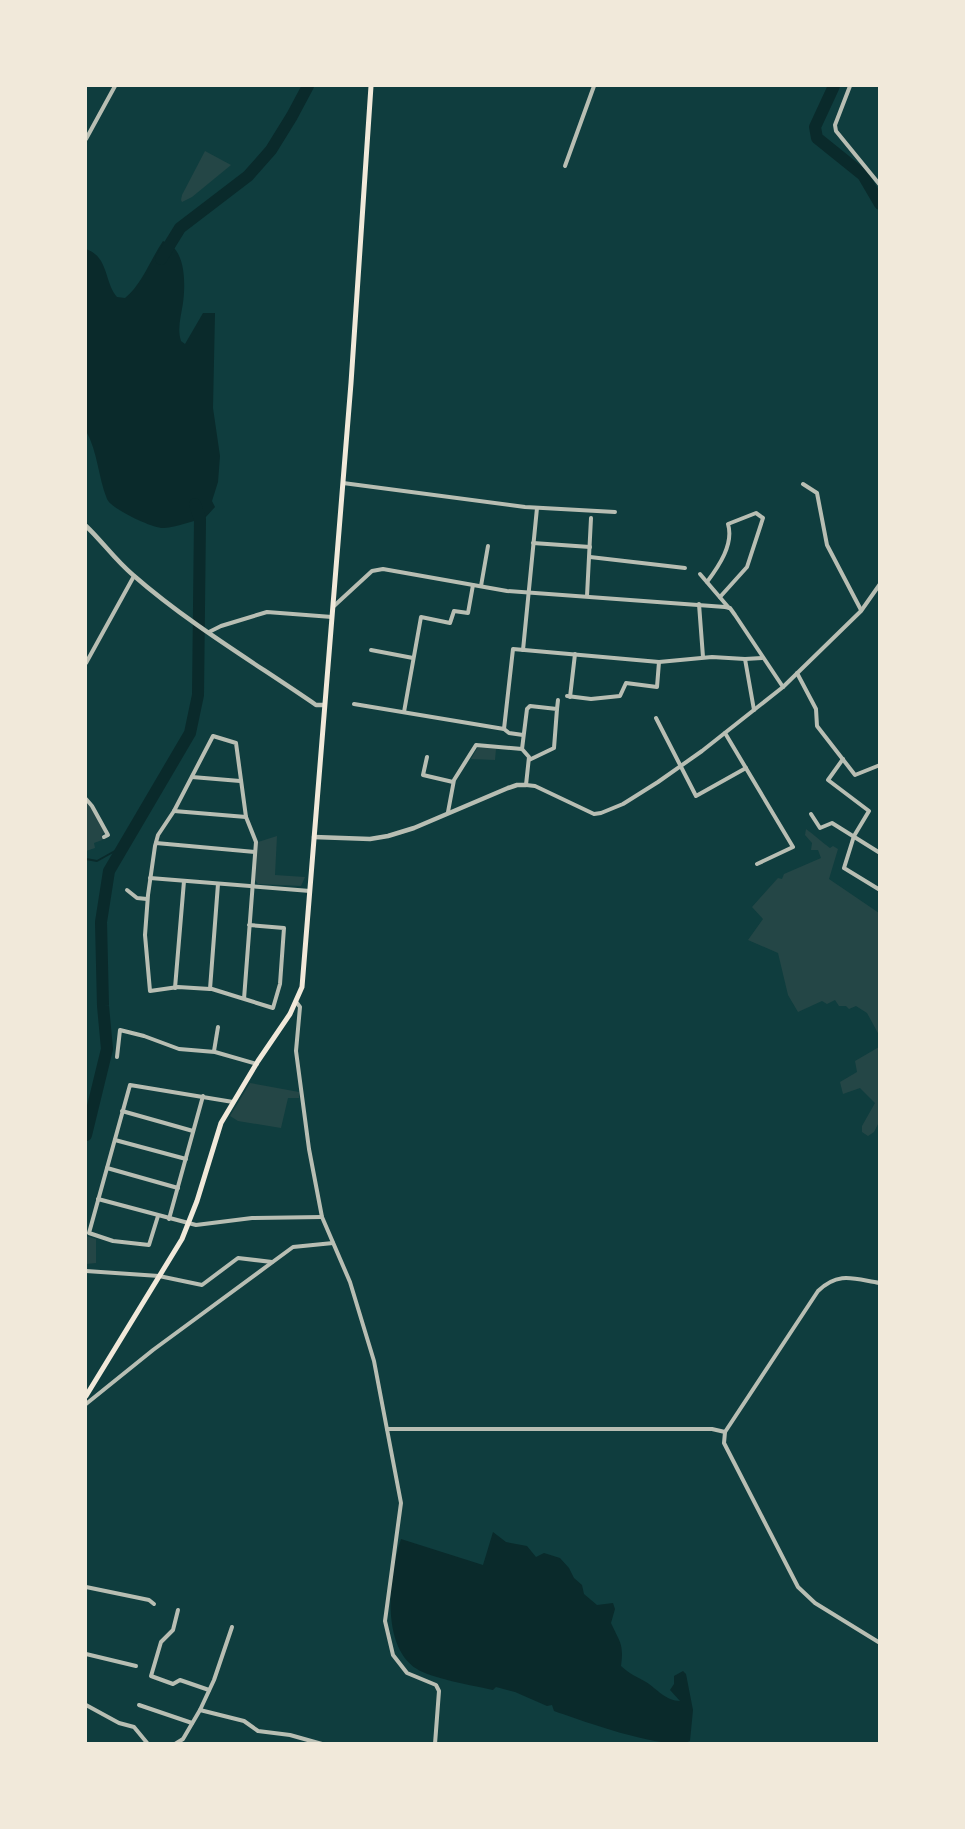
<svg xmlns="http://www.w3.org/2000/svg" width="965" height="1829" font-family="Poppins,sans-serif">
<rect width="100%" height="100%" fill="#0f3d3e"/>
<!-- green -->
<g fill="#244646">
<polygon points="205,151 231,165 192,197 182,202 181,200 182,195"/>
<polygon points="478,747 496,749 495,760 471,759"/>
<polygon points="86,803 91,807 105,833 102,834 105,839 94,843 95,848 86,851"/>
<path d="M 806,829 C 815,835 821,842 830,848 L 833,846 L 838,849 L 829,879 L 879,913 L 879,1035 L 867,1013 L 856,1006 L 849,1009 L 846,1006 L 839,1006 L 835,1000 L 827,1004 L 822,1001 L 798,1012 L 788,995 L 778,953 L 748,940 L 763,919 L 752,907 L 778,878 L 782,879 L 784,874 L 821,858 L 818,850 L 811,850 L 812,843 L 805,835 Z"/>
<polygon points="277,836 275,875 305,877 301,886 258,884 255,880 258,842"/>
<polygon points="879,1047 879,1122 874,1132 868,1136 862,1132 862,1126 875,1103 860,1088 843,1094 840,1082 857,1072 855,1061"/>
<polygon points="250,1083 299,1092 299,1098 288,1098 281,1128 238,1121 230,1116"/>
<polygon points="86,1236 96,1239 96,1263 86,1264"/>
</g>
<!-- water -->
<g fill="#0a2a2b">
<path d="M 163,241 C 167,243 171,245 174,248 C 186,261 185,288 183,303 C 181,316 177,329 181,341 L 185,344 L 203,313 L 215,313 L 213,408 L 220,456 L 218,482 L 212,501 L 215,507 L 205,518 C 192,521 177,527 164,528 C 153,529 110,508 107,499 C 98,477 98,452 86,431 L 86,249 C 109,257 104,282 117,297 L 125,298 C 143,283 150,260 163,241 Z"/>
<path d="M 493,1532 L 506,1542 L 527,1546 L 536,1557 L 544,1553 L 560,1558 L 569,1568 L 574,1578 L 582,1585 L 584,1594 L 597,1605 L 613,1603 L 615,1609 L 611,1623 C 620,1643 624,1643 621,1666 C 631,1675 636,1676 646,1682 C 657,1689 666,1701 680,1701 L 670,1690 L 674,1684 L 674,1676 L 683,1671 L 686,1674 L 693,1710 L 690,1741 C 667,1752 580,1720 554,1711 L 552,1705 L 547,1706 L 515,1692 L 496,1687 L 493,1690 C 475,1686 430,1678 417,1669 C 380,1646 389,1574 401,1539 L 483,1565 Z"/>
</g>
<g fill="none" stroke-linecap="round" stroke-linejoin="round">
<!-- stream -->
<polyline stroke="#0a2a2b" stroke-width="2" points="86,859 97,861 122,847"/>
<!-- river -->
<g stroke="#0a2a2b" stroke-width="12">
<polyline points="834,86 815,127 817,138 863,175 880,204"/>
<polyline points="161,259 180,228 248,176 271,150 292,116 308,86"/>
<polyline points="86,1135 107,1049 103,1006 101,922 109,871 190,733 198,695 200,519 195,504"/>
</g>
<!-- minor -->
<g stroke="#b8beb3" stroke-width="4">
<polyline points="850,86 835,125 836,131 880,185"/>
<polyline points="86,139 115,86"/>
<polyline points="565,166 594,86"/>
<polyline points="343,483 525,507 615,512"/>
<polyline points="803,484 817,493 827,545 861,610"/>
<polyline points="533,543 590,547"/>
<polyline points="590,557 685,568"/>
<polyline points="700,574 729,608"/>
<path d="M 707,582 C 719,566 734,544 728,524 L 756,513 L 763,518 L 747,567 L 720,597"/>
<polyline points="481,586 488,546"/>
<polyline points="587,596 591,518"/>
<polyline points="699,604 703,657"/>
<polyline points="334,606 372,571 383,569 507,591 725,607 730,608 735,615 783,687"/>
<polyline points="209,632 221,626 267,612 332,617"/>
<polyline points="371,650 413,658"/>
<polyline points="523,650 537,508"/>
<polyline points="745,659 754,710"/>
<polyline points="86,663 134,576"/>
<polyline points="797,673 816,709 817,726 855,775 880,765"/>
<polyline points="567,696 591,699 620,696 626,683 657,687 659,662"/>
<polyline points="570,697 575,654"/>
<polyline points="354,704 504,729 513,649 659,662 712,657 745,659 762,658"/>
<polyline points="557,709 558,700"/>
<polyline points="404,712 421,617 450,623 454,611 468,613 473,585"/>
<polyline points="656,718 696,796 746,768"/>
<polyline points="504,729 509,733 523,735"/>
<polyline points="725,733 793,847 757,864"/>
<polyline points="427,757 423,775 453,782"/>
<polyline points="843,759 828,780 869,811 854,836 844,868 880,890"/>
<polyline points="529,760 554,748 557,709 530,706 527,709 522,749 529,757 526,785 535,786 594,814 601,813 623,804 658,782 702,751 783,687 861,611 880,584"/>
<polyline points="192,777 240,781"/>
<polyline points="86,799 92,806 108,835 104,837"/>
<polyline points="174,811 246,817"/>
<polyline points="448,812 454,780 476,745 522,749"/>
<polyline points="811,814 820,828 832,823 880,853"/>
<polyline points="156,843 255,852"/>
<polyline points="150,878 310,891"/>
<polyline points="127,890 137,898 147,899"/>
<polyline points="175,988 184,881"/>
<polyline points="210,989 218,884"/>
<polyline points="244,999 256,842 246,817 236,743 213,736 174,811 158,835 155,846 148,895 145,935 150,991 178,987 210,989 212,989 273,1008 280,984 284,928 249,925"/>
<polyline points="297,1003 300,1007 296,1051 309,1149 322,1217 350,1282 374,1361 401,1503 385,1621 393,1655 407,1673 436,1685 439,1691 435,1744"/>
<polyline points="214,1051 218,1027"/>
<polyline points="117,1057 120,1030 144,1036 179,1049 215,1052 257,1064"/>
<polyline points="122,1111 193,1131"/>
<polyline points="115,1140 186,1159"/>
<polyline points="107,1168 178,1188"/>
<polyline points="98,1199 196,1225 252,1218 322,1217"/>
<polyline points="158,1216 149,1245 113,1241 89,1233 130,1085 233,1102"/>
<polyline points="169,1219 203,1096"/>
<polyline points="86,1271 159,1276 202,1285 238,1258 272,1262"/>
<polyline points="86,1404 153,1350 293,1247 333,1243"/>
<polyline points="387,1429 712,1429 725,1432 724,1443 798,1587 815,1603 880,1643"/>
<path d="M 725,1432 L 818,1291 C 839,1271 854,1279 880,1283"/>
<polyline points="86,1587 149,1600 154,1604"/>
<polyline points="178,1610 173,1630 161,1642 151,1676 173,1684 180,1680 209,1690"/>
<polyline points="86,1654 136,1666"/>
<polyline points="86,1705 119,1723 134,1727 148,1744"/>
<polyline points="139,1705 192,1723"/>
<polyline points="200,1710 214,1680 232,1627"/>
<polyline points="175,1744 183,1739 200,1710 244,1721 258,1731 290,1735 322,1744"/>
</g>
<!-- tertiary -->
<g stroke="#b8beb3" stroke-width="4.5">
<path d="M 86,526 C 102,541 115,560 133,575 C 189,624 255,663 316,705 L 324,705"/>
<polyline points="314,837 370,839 388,836 414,828 508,788 517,785 526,785"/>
</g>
<!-- secondary -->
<polyline stroke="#f1e9da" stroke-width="5" points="86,1396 182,1239 197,1201 221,1123 258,1061 290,1014 302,987 351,383 371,86"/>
</g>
<!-- border -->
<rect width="965" height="1829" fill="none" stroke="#f1e9da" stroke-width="174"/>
</svg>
